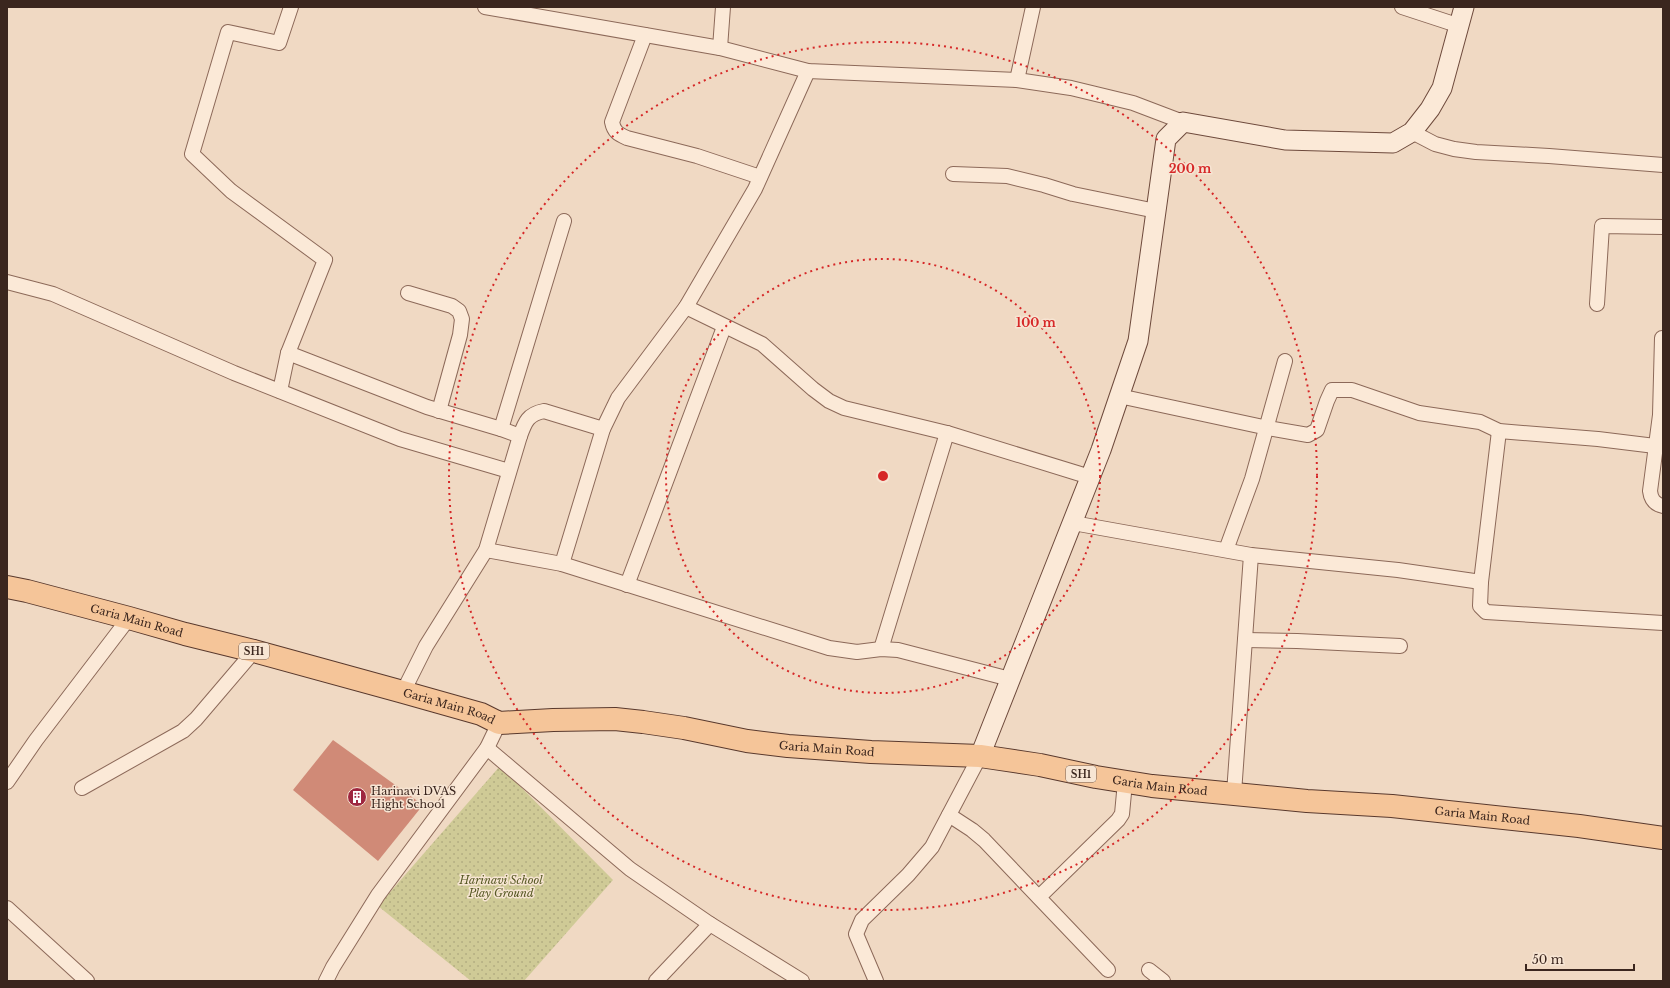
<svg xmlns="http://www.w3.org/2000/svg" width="1670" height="988" font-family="'Libre Baskerville',serif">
<defs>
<pattern id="grass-dots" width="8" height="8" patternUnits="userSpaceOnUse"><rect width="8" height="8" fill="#cfca96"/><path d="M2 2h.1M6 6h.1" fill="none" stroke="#b3ad81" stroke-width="1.8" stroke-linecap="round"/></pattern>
</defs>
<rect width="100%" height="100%" fill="#f0d9c3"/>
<!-- grass -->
<polygon fill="url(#grass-dots)" points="500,766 613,880 524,981 471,981 378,906"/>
<!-- building -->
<polygon fill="#d08a77" points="333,740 423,805 378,861 293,790"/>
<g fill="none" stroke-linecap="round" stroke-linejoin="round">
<defs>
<g id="minor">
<polyline points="485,7 720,48 808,71 1017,80 1071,88 1133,103 1183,122"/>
<polyline points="1402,7 1460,26"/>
<path d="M 645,35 L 612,122 C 614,132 618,134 627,138 L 697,156 L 760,177"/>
<polyline points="720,48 723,7"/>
<polyline points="1017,80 1033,7"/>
<polyline points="1412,132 1435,144 1454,149 1476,152 1549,156 1663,165"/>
<polyline points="953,174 1007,176 1044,185 1073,194 1156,211"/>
<polyline points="7,282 53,294 234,373 400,439 509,471"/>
<polyline points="408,293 452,306 459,311 462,319 460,335 439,411"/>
<polyline points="1597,304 1602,226 1663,227"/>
<polyline points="686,307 762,344 813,389 829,401 844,408 947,433 1090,477"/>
<path d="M 1662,338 L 1660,415 L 1650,491 C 1651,499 1654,504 1663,506"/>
<polyline points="288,353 427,407 501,429 520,436"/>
<polyline points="280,391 288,353 325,260 231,191 192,154 228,32 279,43 291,7"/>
<polyline points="1119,396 1268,428 1308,435 1317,430 1327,401 1332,390 1352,390 1419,413 1480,422 1499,431 1598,439 1655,446"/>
<polyline points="501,429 564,221"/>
<polyline points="1073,523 1251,555 1398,570 1481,582 1499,431"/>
<polyline points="486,550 562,564 829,648 857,652 881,649 898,650 1010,679"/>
<polyline points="1226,550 1252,479 1285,361"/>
<polyline points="562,564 603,429 618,398 686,307 755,189 808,71"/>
<polyline points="1481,582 1480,606 1486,612 1663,623"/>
<polyline points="627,585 724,327"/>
<polyline points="1245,640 1297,641 1400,646"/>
<polyline points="881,649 947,433"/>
<path d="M 403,692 L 426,646 L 486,550 L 520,436 C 525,422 528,414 544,411 L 603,429"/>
<polyline points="487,748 630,869 710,924 802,981"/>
<polyline points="7,782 36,740 129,618"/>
<polyline points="82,788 183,731 196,719 254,651"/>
<polyline points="1234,793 1251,555"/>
<polyline points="949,815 972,830 984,840 1108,970"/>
<polyline points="1039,897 1118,820 1122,814 1125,782"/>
<polyline points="7,908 87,981"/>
<polyline points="1149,970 1163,981"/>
<polyline points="326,981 333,967 378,895 487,748 499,723"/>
<polyline points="656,981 710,924"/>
<polyline points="876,981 856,934 862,920 908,875 932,847 980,756"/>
</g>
<polyline id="secondary" points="980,756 1101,450 1138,341 1166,139 1183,122 1285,140 1393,143 1412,132 1430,109 1442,88 1464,7"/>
<g id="primary">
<path id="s1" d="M 7,587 L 27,591 L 129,618 L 185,634 L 254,651 L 403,692 L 481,714 L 499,723 L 553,720 L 615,719 L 643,722 L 684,728 L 747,741 L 788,746 L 871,752 L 980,756 L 1040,765 L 1096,777 L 1152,786 L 1307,801 L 1392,806 L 1579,826 L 1663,838"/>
</g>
</defs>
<!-- minor casing -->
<use href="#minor" stroke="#8c6959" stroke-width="16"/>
<!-- secondary casing -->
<use href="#secondary" stroke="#6e4a3c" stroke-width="21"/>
<!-- primary casing -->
<use href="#primary" stroke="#59392d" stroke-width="24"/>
<!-- minor -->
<use href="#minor" stroke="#fbe9d7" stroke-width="14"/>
<!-- secondary -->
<use href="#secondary" stroke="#fbe9d7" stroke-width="19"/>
<!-- primary -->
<use href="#primary" stroke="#f5c599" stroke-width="22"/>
</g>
<!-- distance rings -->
<g fill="none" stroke="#d62828" stroke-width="2" stroke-dasharray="2 4">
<circle cx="883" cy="476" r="217"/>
<circle cx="883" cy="476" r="434"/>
</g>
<!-- icons -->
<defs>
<symbol id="building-disc" viewBox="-11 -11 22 22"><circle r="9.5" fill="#9e253f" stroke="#f7e5d3"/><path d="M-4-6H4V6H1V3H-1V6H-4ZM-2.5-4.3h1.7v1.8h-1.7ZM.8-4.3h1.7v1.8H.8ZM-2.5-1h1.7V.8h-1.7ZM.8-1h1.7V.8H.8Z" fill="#fff"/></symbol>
</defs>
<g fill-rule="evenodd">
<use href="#building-disc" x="346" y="786" width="22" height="22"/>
</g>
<g text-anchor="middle" stroke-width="3" stroke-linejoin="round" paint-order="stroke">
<!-- shield labels -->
<g fill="#f7e5d3" stroke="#735f54" stroke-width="1">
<rect x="239" y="643" width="30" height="16" rx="3"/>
<rect x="1066" y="766" width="30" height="16" rx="3"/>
</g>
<g font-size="10" font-weight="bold" fill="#3b261e">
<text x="254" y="655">SH1</text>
<text x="1081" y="778">SH1</text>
</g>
<!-- street labels -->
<g font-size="11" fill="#3b261e" stroke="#f7e5d3">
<text dy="4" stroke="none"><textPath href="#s1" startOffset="134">Garia Main Road</textPath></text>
<text dy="4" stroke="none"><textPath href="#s1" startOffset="458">Garia Main Road</textPath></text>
<text dy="4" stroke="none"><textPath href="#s1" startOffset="841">Garia Main Road</textPath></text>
<text dy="4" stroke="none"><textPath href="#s1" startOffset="1177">Garia Main Road</textPath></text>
<text dy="4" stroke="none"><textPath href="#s1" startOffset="1501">Garia Main Road</textPath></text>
</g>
<!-- poi labels -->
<g font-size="11" fill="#3b261e" stroke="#f7e5d3" text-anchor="start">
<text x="371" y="795">Harinavi DVAS<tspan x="371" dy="13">Hight School</tspan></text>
</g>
<!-- park labels -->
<g font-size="11" font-style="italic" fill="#565823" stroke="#f7e5d3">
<text x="501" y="884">Harinavi School<tspan x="501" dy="13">Play Ground</tspan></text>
</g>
</g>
<circle cx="883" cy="476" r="6" fill="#d62828" stroke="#f7e5d3" stroke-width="2"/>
<g font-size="12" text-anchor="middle" font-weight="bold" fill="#d62828" stroke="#f7e5d3" stroke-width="3" stroke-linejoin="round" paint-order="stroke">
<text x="1190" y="173">200 m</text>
<text x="1036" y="327">100 m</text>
</g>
<!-- border -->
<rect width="1670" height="988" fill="none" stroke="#3b261e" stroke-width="16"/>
<!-- scale -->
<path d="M1526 964v6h108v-6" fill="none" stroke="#3b261e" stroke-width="2"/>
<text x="1532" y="964" font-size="12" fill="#3b261e" stroke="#f7e5d3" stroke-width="3" paint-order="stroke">50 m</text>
</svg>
